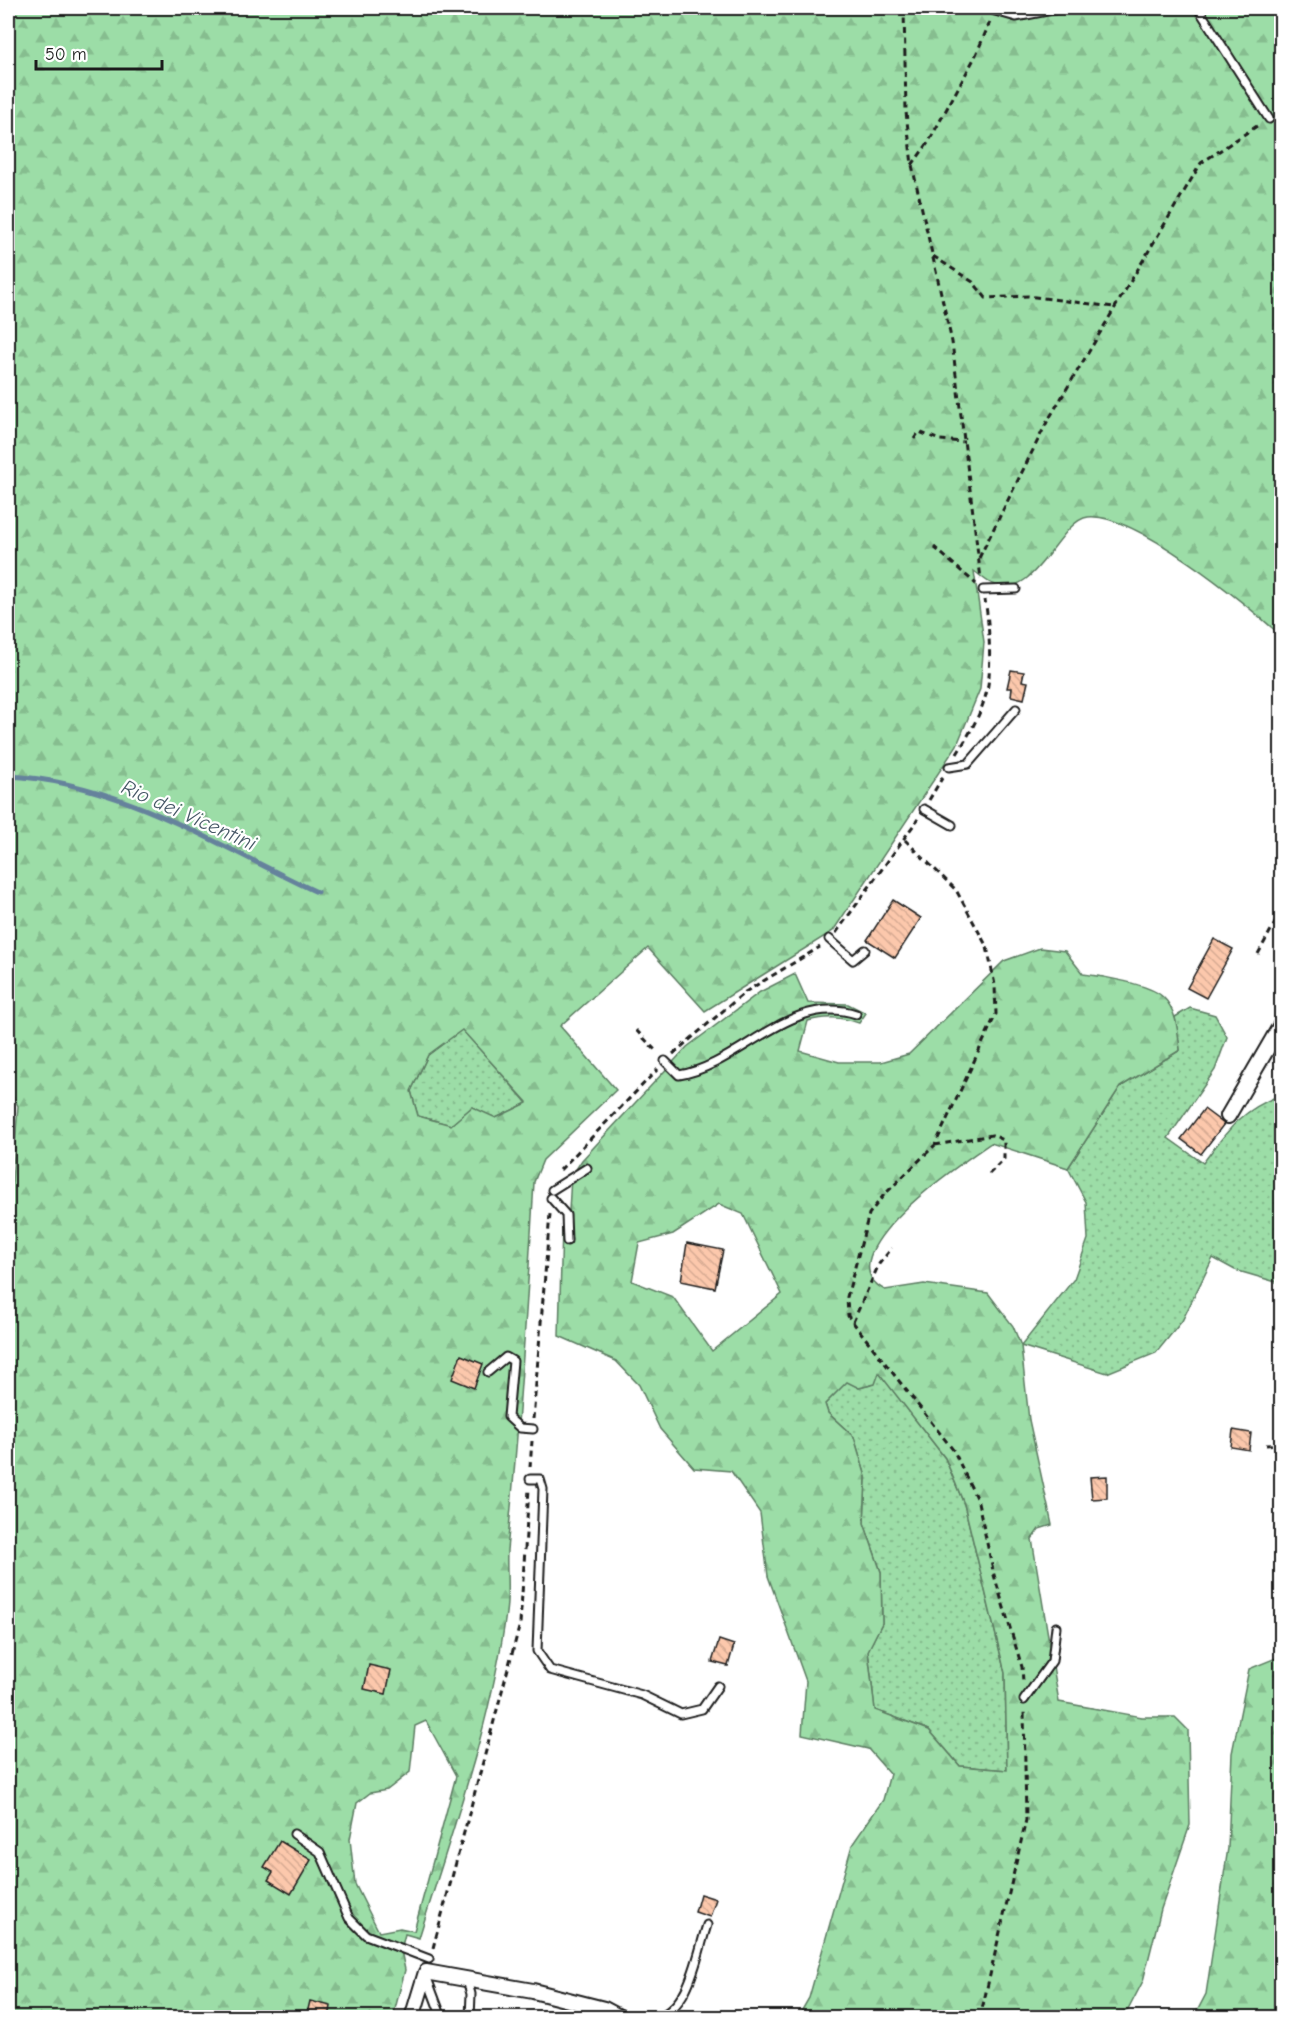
<svg xmlns="http://www.w3.org/2000/svg" width="1289" height="2025" font-family="'Comic Neue',sans-serif">
<defs>
<pattern id="grass-dots" width="8" height="8" patternUnits="userSpaceOnUse" patternTransform="scale(1.5)"><rect width="8" height="8" fill="#9cdda7"/><path d="M2 2h.1M6 6h.1" fill="none" stroke="#86bd8f" stroke-width="1.8" stroke-linecap="round"/></pattern>
<pattern id="forest-firs" width="22" height="20" patternUnits="userSpaceOnUse" patternTransform="scale(1.5)"><rect width="22" height="20" fill="#9cdda7"/><path d="M5 1l3.5 6h-7zM16 11l3.5 6h-7z" fill="#86bd8f"/></pattern>
<pattern id="building-back-hatch" width="6" height="6" patternUnits="userSpaceOnUse" patternTransform="scale(1.5)"><rect width="6" height="6" fill="#fcc8ac"/><path d="M-1 5l2 2M0 0l6 6M5-1l2 2" fill="none" stroke="#d7ab93"/></pattern>
</defs>
<rect width="100%" height="100%" fill="#fff"/>
<filter id="ink" filterUnits="userSpaceOnUse"><feTurbulence type="fractalNoise" baseFrequency=".0167" numOctaves="2"/><feDisplacementMap in="SourceGraphic" scale="12" xChannelSelector="R" yChannelSelector="G"/><feConvolveMatrix kernelMatrix="1 2 1 2 8 2 1 2 1" color-interpolation-filters="sRGB"/></filter>
<g filter="url(#ink)">
<!-- grass -->
<g fill="url(#grass-dots)" stroke="#5c7c62" stroke-width="1.5">
<path d="M 1190,1008 L 1215,1015 L 1227,1037 L 1215,1070 L 1168,1138 L 1203,1163 C 1228,1130 1241,1110 1281,1095 L 1282,1250 L 1276,1282 L 1235,1270 L 1213,1258 L 1182,1321 L 1156,1353 L 1107,1373 L 1021,1346 L 1074,1279 L 1088,1239 L 1086,1202 L 1068,1168 L 1120,1087 L 1180,1050 L 1175,1017 Z"/>
<polygon points="462,1029 527,1103 496,1118 472,1108 451,1125 418,1116 411,1091 428,1055"/>
<polygon points="879,1372 945,1458 964,1504 1005,1673 1007,1770 960,1766 929,1730 875,1710 868,1650 882,1623 881,1572 864,1523 866,1477 854,1437 828,1413 825,1404 847,1381 859,1388 874,1384"/>
</g>
<!-- forest -->
<g fill="url(#forest-firs)" stroke="#5c7c62" stroke-width="1.5" fill-rule="evenodd">
<path d="M 8,8 L 1281,8 L 1281,636 C 1247,604 1134,512 1088,517 C 1058,521 1035,603 993,584 C 986,582 980,575 974,571 L 984,642 L 980,689 L 957,745 L 833,931 L 705,1011 L 648,948 L 560,1026 L 616,1090 L 543,1160 L 534,1182 C 527,1305 519,1427 507,1550 C 506,1571 509,1592 506,1613 C 492,1722 451,1833 419,1938 L 405,1934 L 401,1950 L 405,1970 L 393,2017 L 8,2018 L 8,1231 L 18,1106 L 8,1087 L 8,907 L 15,894 L 8,883 ZM 462,1030 L 527,1102 L 527,1103 L 496,1118 L 472,1107 L 451,1125 L 418,1116 L 411,1091 L 428,1055 ZM 426,1721 L 456,1776 L 414,1931 L 400,1928 L 379,1932 L 355,1884 L 350,1839 L 357,1803 L 370,1793 L 387,1790 L 410,1772 L 415,1726 Z"/>
<path d="M 1040,948 L 1065,951 L 1083,974 C 1101,976 1150,984 1163,997 C 1177,1010 1178,1033 1180,1050 L 1120,1087 L 1068,1168 L 991,1143 C 963,1162 821,1257 885,1290 L 924,1284 L 988,1293 L 1013,1326 L 1021,1346 L 1029,1420 L 1052,1525 L 1039,1529 L 1032,1539 L 1059,1702 L 1142,1717 L 1175,1717 L 1188,1730 L 1190,1825 L 1161,1909 L 1143,1981 L 1128,2010 L 1108,2018 L 798,2017 L 809,1998 L 852,1845 L 883,1800 L 890,1774 L 868,1749 L 802,1734 L 806,1681 L 768,1576 L 760,1513 L 731,1471 L 694,1468 L 660,1429 L 639,1385 L 616,1361 L 559,1336 L 562,1227 L 569,1211 L 571,1177 L 582,1160 L 687,1047 L 760,992 L 795,974 L 808,1003 L 848,1004 L 866,1013 L 859,1023 C 840,1017 827,1016 808,1021 L 800,1051 L 839,1062 L 881,1062 L 909,1054 L 1004,961 ZM 719,1204 L 743,1214 L 782,1294 L 712,1351 L 673,1297 L 632,1281 L 639,1243 L 673,1234 ZM 879,1373 L 945,1458 L 964,1504 L 1005,1673 L 1007,1770 L 960,1766 L 929,1730 L 875,1710 L 868,1651 L 882,1623 L 881,1572 L 864,1523 L 866,1477 L 854,1437 L 828,1413 L 825,1404 L 847,1382 L 859,1388 L 875,1384 Z"/>
<polygon points="1281,1656 1282,1822 1277,1828 1281,2017 1194,2017 1206,1994 1228,1848 1232,1753 1249,1669"/>
</g>
<g fill="none" stroke-linecap="round" stroke-linejoin="round">
<!-- stream -->
<path stroke="#65829c" stroke-width="5" d="M 8,776 C 119,781 218,846 317,892"/>
</g>
<!-- building -->
<g fill="url(#building-back-hatch)" stroke="#1c1c1c" stroke-width="1.5">
<polygon points="1011,670 1024,672 1022,681 1028,682 1024,699 1011,696 1012,688 1007,688"/>
<polygon points="893,900 921,918 895,958 867,940"/>
<polygon points="1214,939 1233,949 1206,998 1187,988"/>
<polygon points="1204,1109 1224,1124 1201,1154 1181,1139"/>
<polygon points="687,1243 723,1250 715,1288 681,1281"/>
<polygon points="461,1355 483,1364 474,1388 452,1379"/>
<polygon points="1233,1430 1251,1433 1249,1450 1231,1447"/>
<polygon points="1107,1476 1107,1498 1092,1499 1090,1477"/>
<polygon points="719,1640 734,1645 728,1666 712,1662"/>
<polygon points="369,1665 391,1670 386,1694 364,1689"/>
<polygon points="280,1841 311,1860 291,1894 268,1880 273,1872 264,1867"/>
<polygon points="700,1894 716,1899 710,1917 695,1912"/>
<polygon points="310,2001 331,2006 329,2018 306,2018"/>
</g>
<g fill="none" stroke-linecap="round" stroke-linejoin="round">
<defs>
<g id="service">
<polyline points="1198,8 1269,119"/>
<polyline points="995,11 1016,17 1063,8"/>
<polyline points="983,590 1016,589"/>
<polyline points="949,767 968,764 1016,709"/>
<polyline points="924,809 952,825"/>
<polyline points="829,939 853,960 865,950"/>
<path d="M 665,1061 L 679,1075 C 741,1065 790,992 856,1014"/>
<polyline points="552,1190 587,1168"/>
<polyline points="551,1198 566,1215 567,1241"/>
<polyline points="488,1372 506,1357 513,1361 508,1417 520,1428 533,1429"/>
<polyline points="530,1479 540,1479 543,1489 537,1651 550,1670 642,1695 681,1714 702,1709 718,1686"/>
<polyline points="1024,1700 1052,1661 1056,1627"/>
<polyline points="294,1834 320,1852 349,1918 366,1935 429,1959"/>
<polyline points="427,1978 442,2018"/>
<polyline points="467,1980 471,1994 470,2018"/>
<polyline points="620,2014 643,2018"/>
<path d="M 655,2018 C 690,2009 697,1955 707,1925"/>
</g>
<g id="minor">
<polyline points="1228,1116 1282,1023"/>
<polyline points="412,2018 426,1972 533,1991 604,2009 621,2018"/>
</g>
</defs>
<!-- service casing -->
<use href="#service" stroke="#1c1c1c" stroke-width="11"/>
<!-- minor casing -->
<use href="#minor" stroke="#1c1c1c" stroke-width="18"/>
<!-- path -->
<g stroke="#1c1c1c" stroke-width="3" stroke-dasharray="6 4.5" stroke-linecap="butt">
<polyline points="904,8 906,112 912,165 952,342 981,579"/>
<polyline points="912,165 928,143 975,57 990,22"/>
<polyline points="933,256 973,282 986,298 1028,296 1114,307"/>
<polyline points="914,439 919,432 940,440 964,442"/>
<polyline points="934,547 976,584"/>
<polyline points="979,558 1047,422 1201,163 1260,124"/>
<path d="M 957,754 C 969,734 982,713 987,690 C 992,669 989,621 985,600"/>
<polyline points="929,800 944,775"/>
<polyline points="905,840 956,890 987,947 995,985 996,1014 935,1145 883,1196 869,1214 847,1297 848,1316 954,1451 978,1502 994,1575 1022,1667 1023,1682"/>
<polyline points="836,933 918,819"/>
<polyline points="1258,954 1282,910"/>
<polyline points="636,1030 657,1052"/>
<polyline points="673,1054 745,992 820,947"/>
<polyline points="935,1145 992,1135 1004,1140 1004,1159 988,1175"/>
<polyline points="560,1170 658,1069"/>
<polyline points="853,1322 879,1264 892,1248"/>
<polyline points="533,1419 550,1214"/>
<polyline points="1266,1445 1282,1444"/>
<polyline points="530,1467 532,1441"/>
<polyline points="433,1948 520,1624 529,1489"/>
<polyline points="980,2018 1026,1820 1024,1710"/>
</g>
<!-- service -->
<use href="#service" stroke="#fff" stroke-width="7"/>
<!-- minor -->
<use href="#minor" stroke="#fff" stroke-width="14"/>
</g>
</g>
<g text-anchor="middle" stroke-width="4.5" stroke-linejoin="round" paint-order="stroke">
<!-- water labels -->
<g font-size="21" font-style="italic" fill="#475867" stroke="#fff">
<text transform="translate(189 815) rotate(24)" y="7">Rio dei Vicentini</text>
</g>
</g>
<!-- margin -->
<rect width="1289" height="2025" fill="none" stroke="#fff" stroke-width="30"/>
<rect x="15" y="15" width="1259" height="1995" fill="none" stroke="#1c1c1c" stroke-width="2" filter="url(#ink)"/>
<!-- scale -->
<path d="M36 60v9h126v-9" fill="none" stroke="#1c1c1c" stroke-width="3"/>
<text x="45" y="60" font-size="18" fill="#1c1c1c" stroke="#ffffff" stroke-width="4.5" paint-order="stroke">50 m</text>
</svg>
